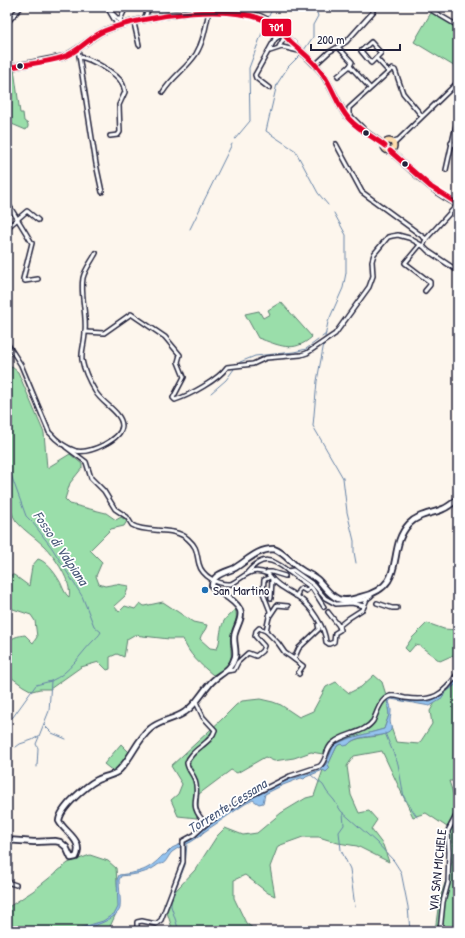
<svg xmlns="http://www.w3.org/2000/svg" width="465" height="938" font-family="'Patrick Hand',sans-serif">
<rect width="100%" height="100%" fill="#fdf6ed"/>
<filter id="ink" filterUnits="userSpaceOnUse"><feTurbulence type="fractalNoise" baseFrequency=".025" numOctaves="2"/><feDisplacementMap in="SourceGraphic" scale="8" xChannelSelector="R" yChannelSelector="G"/><feConvolveMatrix kernelMatrix="1 2 1 2 8 2 1 2 1" color-interpolation-filters="sRGB"/></filter>
<g filter="url(#ink)">
<!-- green -->
<g fill="#9adeaa" stroke="#5e8072">
<polygon points="432,11 458,27 458,66 457,68 414,42"/>
<path d="M 14,69 L 20,113 L 23,113 L 24,121 L 28,124 L 28,127 L 26,130 L 7,122 C 7,112 9,105 9,96 L 7,95 L 7,71 Z"/>
<path d="M 281,302 L 312,337 C 293,354 279,345 258,338 L 245,314 L 259,311 L 263,318 L 270,314 L 268,310 Z"/>
<path d="M 12,367 L 18,372 L 44,433 L 47,468 L 70,454 L 82,464 L 82,468 L 70,483 L 65,499 L 70,504 L 106,513 L 116,520 L 121,517 L 127,521 L 124,526 L 111,529 L 90,550 L 102,562 L 96,576 L 99,584 L 105,586 L 116,584 L 129,586 L 125,596 L 114,606 L 119,612 L 125,606 L 135,609 L 140,603 L 144,606 L 163,602 L 193,622 L 207,625 C 206,631 201,633 200,639 L 210,648 L 217,649 C 221,640 219,630 224,621 C 226,617 232,613 235,609 C 239,619 233,624 231,634 C 228,655 240,663 213,675 C 200,664 189,655 183,639 L 169,639 L 134,635 L 127,639 L 124,657 L 117,654 L 110,657 L 110,669 L 107,670 L 99,662 L 81,667 L 50,689 L 40,689 L 32,691 L 23,686 L 8,675 L 7,644 C 11,637 18,636 25,635 L 33,643 L 37,637 L 35,621 L 31,615 L 7,607 L 7,575 L 14,575 L 29,586 L 32,566 L 38,559 C 46,561 55,573 59,580 C 63,586 63,592 69,597 C 73,583 54,556 44,546 C 35,537 24,531 16,521 C 12,515 10,507 7,501 L 7,369 Z"/>
<polygon points="427,623 444,629 458,630 458,653 440,661 420,646 415,645 409,652 405,648 412,638"/>
<polygon points="374,675 382,682 387,698 389,715 384,729 342,741 334,745 329,755 311,752 294,758 274,761 265,757 237,773 231,770 199,794 197,818 178,816 171,800 178,794 182,784 171,766 221,720 236,705 242,701 260,699 273,702 281,705 299,717 313,711 326,687 336,682 349,693 361,687"/>
<path d="M 458,681 L 458,781 L 449,781 L 458,808 L 447,827 L 426,813 L 413,817 L 382,751 L 354,756 L 347,766 L 351,795 L 359,813 L 369,811 L 377,820 L 371,829 L 383,845 L 389,862 L 357,846 L 338,843 L 319,837 L 303,837 L 278,846 L 270,867 L 275,896 L 268,893 L 245,875 L 234,880 L 234,898 L 246,923 L 257,931 L 173,931 L 164,903 L 195,870 L 217,836 L 225,828 L 243,835 L 257,833 L 281,813 L 306,798 L 314,796 L 323,770 L 329,767 L 328,765 L 337,746 L 342,744 L 348,745 C 357,732 388,742 391,727 L 396,742 L 419,744 L 432,724 L 430,711 L 437,699 Z"/>
<polygon points="121,744 130,753 114,772 104,764"/>
<polygon points="458,817 458,931 435,931 439,901 452,862 447,840 455,820"/>
<polygon points="90,855 108,861 116,868 119,907 108,931 7,931 7,908 33,891 68,863"/>
</g>
<!-- water -->
<path fill="#94c3ef" stroke="#6683a7" d="M 458,679 L 458,683 L 446,692 L 440,700 L 430,706 L 391,699 L 389,702 C 392,708 391,714 390,720 C 390,724 392,727 391,730 C 385,740 357,732 348,745 L 344,746 L 342,744 L 337,746 L 328,765 L 330,768 L 326,772 L 323,770 L 306,777 L 304,779 L 301,778 L 283,785 L 265,794 L 263,803 L 259,804 L 253,800 L 245,804 L 204,832 C 202,834 200,836 197,838 C 190,844 179,846 172,852 C 167,857 166,865 159,864 C 146,874 137,874 121,876 L 119,880 C 119,889 121,899 120,908 C 117,921 81,931 70,931 L 103,921 L 115,913 L 118,907 L 117,880 L 119,875 C 140,872 148,871 163,855 L 165,855 L 172,848 L 196,837 L 202,830 L 248,798 L 285,781 L 320,770 L 326,764 L 334,745 L 347,739 L 384,729 L 389,715 L 387,698 L 394,697 L 417,701 L 431,701 Z"/>
<g fill="none" stroke-linecap="round" stroke-linejoin="round">
<!-- stream -->
<g stroke="#6683a7" stroke-width="1">
<polyline points="268,18 273,7"/>
<polyline points="304,50 313,37 313,25 318,16 315,7"/>
<polyline points="235,139 250,121 249,68 266,22"/>
<polyline points="296,151 266,131 277,84 288,67 300,55"/>
<polyline points="296,152 318,193 328,205"/>
<polyline points="190,229 232,144"/>
<polyline points="322,337 326,334"/>
<polyline points="325,337 328,322 343,288 346,273 346,235 334,213"/>
<polyline points="324,343 317,381 313,426 343,478 347,512 354,541 354,552 356,563"/>
<polyline points="239,364 240,362 255,356 294,352 306,349 318,340"/>
<polyline points="211,393 226,380 234,369"/>
<path d="M 7,464 L 26,516 L 33,523 L 52,548 L 82,596 L 94,626 L 101,632 C 99,636 96,638 93,641 C 79,655 70,673 51,681 L 49,711 L 39,736 L 32,740 L 20,744 L 16,747"/>
<polyline points="7,720 13,717 36,685 51,681"/>
<polyline points="44,725 52,733 66,739"/>
<polyline points="385,733 398,764 404,797 417,817"/>
<polyline points="37,767 38,748 36,744 39,737"/>
<polyline points="311,775 323,785 327,792 334,800 341,811 376,842 394,861 401,872 408,907 410,931"/>
<polyline points="343,813 344,825 339,832 341,850 350,869 355,907"/>
<polyline points="179,931 171,906 171,901 185,865 187,844"/>
</g>
<defs>
<g id="street">
<polyline points="107,7 118,26"/>
<polyline points="426,7 458,26"/>
<polyline points="110,11 119,20 125,23"/>
<polyline points="143,20 150,7"/>
<polyline points="119,22 126,7"/>
<polyline points="7,23 21,7"/>
<polyline points="134,23 139,45"/>
<polyline points="274,25 275,39"/>
<polygon points="371,42 381,53 371,63 361,51"/>
<polyline points="279,47 285,36"/>
<polyline points="338,47 352,62 350,66"/>
<polyline points="78,49 96,164 102,192"/>
<polyline points="270,51 282,47 299,51"/>
<path d="M 80,57 C 91,59 117,73 122,83 C 124,86 124,89 125,92 L 119,105 L 120,132 L 118,135 L 110,136"/>
<polyline points="376,58 388,71"/>
<polyline points="315,65 329,52 346,42 373,12"/>
<polyline points="350,66 370,88"/>
<polyline points="338,76 350,66"/>
<polyline points="269,88 256,78 255,75 275,39 283,34"/>
<path d="M 163,92 C 172,77 187,68 196,54 C 204,41 206,25 209,11"/>
<polyline points="363,128 349,114 349,108 392,69 395,70 403,93 422,116"/>
<polyline points="391,142 397,140"/>
<polyline points="451,143 458,146"/>
<polyline points="336,144 362,192 426,239"/>
<polyline points="394,144 458,82"/>
<polyline points="446,170 458,116"/>
<polyline points="7,202 32,243 23,279 25,281 38,279"/>
<polyline points="7,228 27,211 38,220"/>
<polyline points="420,245 405,263 430,282 430,285 425,291"/>
<polyline points="423,246 426,239 458,204"/>
<polyline points="7,248 7,249"/>
<path d="M 85,332 L 104,333 L 131,314 L 165,337 L 180,355 L 178,362 L 184,377 L 173,398 L 175,400 C 190,395 218,380 227,367 L 253,364 L 266,358 L 301,355 L 307,353 L 335,334 L 369,287 L 373,276 L 372,261 L 374,254 L 388,237 L 392,236 L 398,235 L 409,238 L 423,246 L 428,251 L 458,271"/>
<path d="M 7,343 L 21,365 L 49,432 C 56,440 66,448 76,451 C 89,454 121,440 122,426 C 122,412 101,403 95,391 C 89,381 84,371 82,360 C 81,351 85,342 85,332 C 87,314 80,295 83,278 C 85,269 92,261 96,253"/>
<path d="M 66,447 L 86,462 L 91,478 L 104,491 L 115,509 L 127,517 L 132,525 C 147,534 174,526 188,539 C 198,548 196,552 199,564 C 202,576 218,585 230,584"/>
<polyline points="288,571 312,588 324,607"/>
<polyline points="267,572 272,572 285,576"/>
<path d="M 247,573 C 262,555 272,558 288,571 L 293,570 L 314,585 L 325,598 L 336,604 L 352,603 L 364,606"/>
<path d="M 231,584 C 245,577 250,566 268,574 C 276,585 287,590 298,597 C 311,606 325,627 326,642 L 329,644 L 334,642 L 335,633 L 340,630 L 339,626 L 349,618 L 363,609 L 367,599"/>
<polyline points="296,596 298,593 298,591 301,588 306,591 310,587"/>
<polyline points="271,598 272,579"/>
<polyline points="353,602 367,599 371,596 370,595"/>
<polyline points="377,603 392,608 397,608"/>
<polyline points="328,612 339,626"/>
<polyline points="269,617 270,611 263,593 264,580 270,577"/>
<polyline points="266,631 269,617 277,605 288,606"/>
<polyline points="294,659 299,648 319,629 318,625"/>
<polyline points="226,671 234,670 238,662 248,653 256,656 262,651 264,646 255,636 256,631 259,628 266,631 278,643 285,653 291,657 303,666 298,673 299,674"/>
<path d="M 196,702 L 203,717 L 215,730 C 211,744 191,749 187,763 C 188,770 193,774 195,780 C 201,800 186,803 206,824"/>
<polyline points="7,882 16,885"/>
<path d="M 143,931 L 137,928 L 137,922 L 142,921 L 156,924 L 161,920 L 183,862 L 183,841 L 194,835 L 206,824 L 250,796 L 290,776 L 320,766 C 327,760 325,749 333,743 C 344,733 364,734 373,721 C 377,713 380,699 390,696 C 394,695 400,697 405,698 C 432,702 443,696 458,673"/>
<polyline points="440,931 443,902 448,883 449,852 448,831 458,812"/>
</g>
<path id="secondary" d="M 7,840 L 34,842 L 55,841 L 60,842 L 66,847 L 71,858 L 76,857 C 84,840 65,833 59,821 C 60,808 86,786 97,780 C 103,777 111,776 117,772 C 131,760 136,741 150,729 C 160,720 174,720 185,712 C 196,705 201,694 209,685 C 217,674 231,672 235,657 C 237,649 232,640 235,633 C 237,625 243,618 240,610 C 235,599 220,594 212,586 C 212,574 227,572 235,568 C 248,560 257,549 274,549 C 285,553 291,563 300,569 C 306,574 313,575 318,580 C 325,587 329,595 338,599 C 346,602 353,599 361,597 C 409,585 385,550 409,524 C 418,514 432,514 443,509 C 448,507 453,503 458,499"/>
<g id="primary">
<path d="M 7,68 L 63,57 C 79,51 89,38 104,31 C 139,16 232,2 265,19 C 275,24 283,34 290,41 C 300,50 310,59 319,69 C 330,82 335,99 345,114 C 354,127 372,135 385,146"/>
<circle cx="389" cy="146" r="5"/>
<path d="M 390,151 C 410,168 433,193 458,204"/>
</g>
</defs>
<!-- street casing -->
<use href="#street" stroke="#22223b" stroke-width="6"/>
<!-- secondary casing -->
<use href="#secondary" stroke="#22223b" stroke-width="8"/>
<!-- primary casing -->
<use href="#primary" stroke="#22223b" stroke-width="8"/>
<!-- street -->
<use href="#street" stroke="#fff" stroke-width="3"/>
<!-- secondary -->
<use href="#secondary" stroke="#fff" stroke-width="4.5"/>
<!-- primary -->
<use href="#primary" stroke="#fddcac" stroke-width="5"/>
<defs>
<g id="bus-1">
<path d="M 7,68 C 25,64 46,63 63,57 C 79,52 89,37 104,31 C 142,15 244,0 276,27 C 282,32 286,37 291,42 C 302,52 315,62 323,74 C 333,88 337,106 349,119 C 359,130 373,137 385,146"/>
<polyline points="390,151 431,187 458,204"/>
</g>
</defs>
<!-- bus-1 casing -->
<use href="#bus-1" stroke="#fff" stroke-width="8"/>
<!-- bus-1 -->
<use href="#bus-1" stroke="#e4002b" stroke-width="5"/>
</g>
</g>
<!-- markers -->
<g fill="#22223b" stroke="#fff" stroke-width="1.5">
<circle cx="20" cy="66" r="3.5"/>
<circle cx="366" cy="133" r="3.5"/>
<circle cx="405" cy="164" r="3.5"/>
</g>
<circle fill="#1f6fb2" stroke="#fff" stroke-width="1.5" cx="205" cy="590" r="4"/>
<g text-anchor="middle" stroke-width="3.5" stroke-linejoin="round" paint-order="stroke">
<!-- poi labels -->
<g font-size="13" fill="#22223b" stroke="#fff" text-anchor="start">
<text x="213" y="595">San Martino</text>
</g>
<!-- street labels -->
<g font-size="13" fill="#22223b" stroke="#fff">
<text transform="translate(437 870) rotate(-84)" y="5">VIA SAN MICHELE</text>
</g>
<!-- water labels -->
<g font-size="14" font-style="italic" fill="#4a5a7a" stroke="#fff">
<text transform="translate(61 548) rotate(56)" y="5">Fosso di Valpiana</text>
<text transform="translate(227 806) rotate(-32)" y="5">Torrente Cessana</text>
</g>
</g>
<rect stroke="#fff" stroke-width="1.5" x="261" y="18" width="31" height="19" rx="4" fill="#e4002b"/>
<g font-size="11" text-anchor="middle" font-weight="bold" fill="#fff">
<text x="276" y="31">701</text>
</g>
<!-- margin -->
<rect width="465" height="938" fill="none" stroke="#fff" stroke-width="24"/>
<rect x="12" y="12" width="441" height="914" fill="none" stroke="#22223b" stroke-width="1.5" filter="url(#ink)"/>
<!-- scale -->
<path d="M311 44v6h89v-6" fill="none" stroke="#22223b" stroke-width="2"/>
<text x="317" y="44" font-size="12" fill="#22223b" stroke="#ffffff" stroke-width="3" paint-order="stroke">200 m</text>
</svg>
